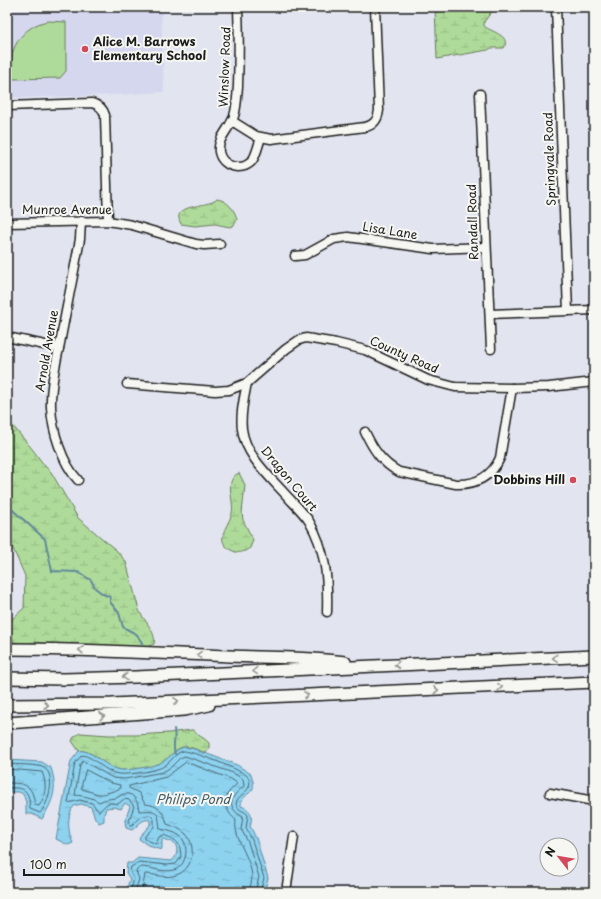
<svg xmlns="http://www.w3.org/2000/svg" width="601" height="899" font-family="'Playpen Sans',sans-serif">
<defs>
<pattern id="wetland-marsh" width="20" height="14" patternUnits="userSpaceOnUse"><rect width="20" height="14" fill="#afdb9a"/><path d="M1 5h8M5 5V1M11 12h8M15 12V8" fill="none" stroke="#96bb84"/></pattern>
<pattern id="water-ripples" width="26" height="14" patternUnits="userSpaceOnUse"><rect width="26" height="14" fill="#8dd2ef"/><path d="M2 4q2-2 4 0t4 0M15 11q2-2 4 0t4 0" fill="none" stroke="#79b4cc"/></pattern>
</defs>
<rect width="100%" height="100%" fill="#e2e4f0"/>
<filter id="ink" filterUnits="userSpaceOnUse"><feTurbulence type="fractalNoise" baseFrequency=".025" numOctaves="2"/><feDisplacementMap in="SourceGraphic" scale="8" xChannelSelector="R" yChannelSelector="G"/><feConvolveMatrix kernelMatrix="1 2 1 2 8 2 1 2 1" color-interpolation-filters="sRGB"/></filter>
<g filter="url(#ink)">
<!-- built -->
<polygon fill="#d4d7ee" points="7,7 161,7 164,92 114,95 7,98"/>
<!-- grass -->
<path fill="#afdb9a" stroke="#667c5b" d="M 48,21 L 66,22 L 66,71 L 60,78 L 13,79 C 5,52 21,26 48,21 Z"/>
<!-- wetland -->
<g fill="url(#wetland-marsh)" stroke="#667c5b">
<path d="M 435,7 L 495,7 L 484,22 L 484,26 C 491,32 511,35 504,48 L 491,48 L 488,50 L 437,59 Z"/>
<path d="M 217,199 C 227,200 236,211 237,220 L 234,225 L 230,227 L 215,224 L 195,226 L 181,224 C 169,203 209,208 217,199 Z"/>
<path d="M 7,419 L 33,450 L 44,465 L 51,472 L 78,518 L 117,551 L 126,562 L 139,610 C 143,620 157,632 154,644 L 144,648 L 26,655 L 21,653 L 15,647 L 10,630 L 11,620 L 24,608 L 25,576 L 7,535 Z"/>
<path d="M 239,473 L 245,485 L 242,513 L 243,520 L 253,540 L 250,548 C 244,552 239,554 233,551 C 212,541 229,526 232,513 C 235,501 223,480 239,473 Z"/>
<path d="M 191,730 L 193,730 C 197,736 204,737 209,743 L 209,749 L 206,753 C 200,751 193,747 185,747 C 174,747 169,760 160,764 C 153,767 127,771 120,770 C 106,769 91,748 79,751 L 72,741 L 74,737 L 80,733 L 109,735 L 136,735 L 169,733 Z"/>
</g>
<!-- water -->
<g fill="url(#water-ripples)" stroke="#60899b">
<path d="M 185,747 L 194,749 L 237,765 L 251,774 C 258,795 248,789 241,802 L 241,806 C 252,810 253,816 250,826 L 256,838 L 268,878 L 264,892 L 125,892 L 130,879 L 126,873 L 127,863 L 132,863 L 138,858 L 171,861 C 177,859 179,847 174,843 C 171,841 166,840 164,839 L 162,839 L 162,848 L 161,850 L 149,846 L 139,839 L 140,836 L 150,825 L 150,820 C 142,818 138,826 132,830 L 126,828 L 125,821 L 130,806 L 125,803 L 121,809 L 114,807 L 106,808 L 104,815 L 104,821 L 99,823 L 95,818 L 91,807 L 81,804 L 74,806 C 66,815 68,833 73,843 L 68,845 L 56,839 L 71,761 L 79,751 C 91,748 107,770 123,770 C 130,770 157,766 162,762 C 171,757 175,749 185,747 Z"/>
<path d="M 7,760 L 42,762 L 51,768 C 58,789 53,801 42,819 L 32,814 L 26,814 L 26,802 L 23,794 L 19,792 L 7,792 Z"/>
</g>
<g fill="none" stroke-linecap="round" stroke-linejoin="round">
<!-- shore -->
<g stroke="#496570" stroke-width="1">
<path d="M 7,764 C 15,765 39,764 44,768 C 57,775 48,805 40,813 L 30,809 C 29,790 26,787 7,788"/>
<path d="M 7,769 L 42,772 C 47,784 46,796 39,806 L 35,805 C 32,785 27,783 7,783"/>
<path d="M 86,770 L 111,783 L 120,785 L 121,788 C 117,790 103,795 99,794 C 94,793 88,791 82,789 L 82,784 Z"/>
<path d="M 130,892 L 134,879 L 130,871 L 131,867 L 139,862 L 167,865 L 176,864 L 181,857 C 180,842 178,841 164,835 L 159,837 L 156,844 L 145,839 L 145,836 L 154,827 L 154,819 L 150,815 C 142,815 137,819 132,825 L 130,825 L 129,821 L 134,806 L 129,800 L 124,799 L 118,804 C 106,801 106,805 99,812 L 92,803 L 80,800 L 68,803 L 75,763 L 82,755 C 94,756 105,773 119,774 C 128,775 157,771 164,766 C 171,762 175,753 183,751 C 190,750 245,771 248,777 C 257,793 229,796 238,808 C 241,811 245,811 248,815 L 246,828 L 252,840 L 264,878 L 260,892"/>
<path d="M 135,892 L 139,879 L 136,871 L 140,867 C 151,867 163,873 174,870 C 187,866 190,845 180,836 C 175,832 166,830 160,829 C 158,810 158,810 139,811 C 138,803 135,792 124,794 C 120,795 118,798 115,798 C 109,799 105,799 99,802 C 92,797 84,796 75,795 L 80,765 L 83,761 L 113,778 L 125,779 L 163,772 L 171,767 L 180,758 L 185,756 L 233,773 L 243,779 L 244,786 C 237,792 226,801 235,811 C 237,814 241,815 243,817 L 241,829 L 248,842 L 259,877 L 255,892"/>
<path d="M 142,892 L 145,874 C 155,874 166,879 176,875 C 193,870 197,847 186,834 C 181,829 173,826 167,824 C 164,811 158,805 145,804 L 139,793 L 129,788 L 129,786 L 166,777 L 186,762 L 231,779 L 237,783 C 236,786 232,788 229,792 C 222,802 227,813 236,820 C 233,839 251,857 252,877 C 252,881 250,887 249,892"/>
</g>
<!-- stream -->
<g stroke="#60899b" stroke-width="2">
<polyline points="7,505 45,539 52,571 77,572 81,574 91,580 95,588 103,594 110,597 110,602 119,613 123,627 136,634 141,641 144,648"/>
<path d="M 174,729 C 176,738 172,746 175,754"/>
</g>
<defs>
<g id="minor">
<path d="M 238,7 C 239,33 239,60 238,86 C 237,96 237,107 234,116 C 230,129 217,138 219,152 C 222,167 242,172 252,161 C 257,154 258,145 261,138"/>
<polyline points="556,7 568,311"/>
<polyline points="480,94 491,349"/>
<path d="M 7,106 L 92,103 C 99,105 103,108 105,115 L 108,221"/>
<path d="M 232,121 L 256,136 L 271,139 L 365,127 C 374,125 378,120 379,110 L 375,7"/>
<polyline points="7,223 108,221 132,225 196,244 204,245 220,244"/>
<polyline points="295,256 305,255 334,239 348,237 433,249 486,247"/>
<polyline points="490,314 594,310"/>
<polyline points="7,337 59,348"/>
<path d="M 247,383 C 244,398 240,414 242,429 C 245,455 270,477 287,496 C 294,504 303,512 309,521 C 326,550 328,579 327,612"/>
<polyline points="127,384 215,391 229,390 247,383 286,349 299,340 306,338 336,343 365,350 428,380 455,387 512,388 549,387 594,382"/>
<path d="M 365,432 C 373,449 382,463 399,472 L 456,484 C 476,485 492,476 500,458 L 512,388"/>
<path d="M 78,480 C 62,463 52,430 51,407 C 50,384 57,360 61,338 C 67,305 74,272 80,239 L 81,221"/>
<polyline points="550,793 594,801"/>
<polyline points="286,892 294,836"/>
</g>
<g id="highway">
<path d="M 7,649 C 81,649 155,653 229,656 C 268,658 307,657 345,662"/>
<polyline points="7,678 64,679 136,677 594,656"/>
<polyline points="7,705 112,704 594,682"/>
<polyline points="7,723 184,710 209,705"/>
</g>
</defs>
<!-- minor casing -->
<use href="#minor" stroke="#1c1c1c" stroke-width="11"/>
<!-- highway casing -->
<use href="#highway" stroke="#1c1c1c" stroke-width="14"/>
<!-- minor -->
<use href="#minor" stroke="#f6f6f2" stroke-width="8"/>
<!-- highway -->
<use href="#highway" stroke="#f6f6f2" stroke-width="11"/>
</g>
<!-- one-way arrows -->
<defs><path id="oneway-chevron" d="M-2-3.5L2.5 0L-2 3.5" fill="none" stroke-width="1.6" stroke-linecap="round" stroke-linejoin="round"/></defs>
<g stroke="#949492">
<use href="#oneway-chevron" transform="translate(81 650) rotate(-178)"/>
<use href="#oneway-chevron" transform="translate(199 655) rotate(-177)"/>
<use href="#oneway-chevron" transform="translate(555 658) rotate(177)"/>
<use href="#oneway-chevron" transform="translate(397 665) rotate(177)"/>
<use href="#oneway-chevron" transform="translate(255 671) rotate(177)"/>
<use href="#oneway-chevron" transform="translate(125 677) rotate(178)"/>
<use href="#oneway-chevron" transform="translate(500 687) rotate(-3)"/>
<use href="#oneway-chevron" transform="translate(436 690) rotate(-3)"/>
<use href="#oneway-chevron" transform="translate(306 695) rotate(-3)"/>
<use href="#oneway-chevron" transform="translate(176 701) rotate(-3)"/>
<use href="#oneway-chevron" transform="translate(46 705)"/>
<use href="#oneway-chevron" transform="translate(102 716) rotate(-4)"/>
</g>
</g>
<!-- markers -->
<g fill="#d1495b" stroke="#f6f6f2" stroke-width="1.5">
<circle cx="85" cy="49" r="4"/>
<circle cx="573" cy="480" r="4"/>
</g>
<g text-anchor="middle" stroke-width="4" stroke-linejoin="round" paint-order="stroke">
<!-- poi labels -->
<g font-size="12" font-weight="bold" fill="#1c1c1c" stroke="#f6f6f2" text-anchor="start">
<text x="93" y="46">Alice M. Barrows<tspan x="93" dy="14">Elementary School</tspan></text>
<text x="565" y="484" text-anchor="end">Dobbins Hill</text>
</g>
<!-- street labels -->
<g font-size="12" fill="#1c1c1c" stroke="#f6f6f2">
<text transform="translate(225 67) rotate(-88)" y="4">Winslow Road</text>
<text transform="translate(550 159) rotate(-92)" y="4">Springvale Road</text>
<text x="67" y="214">Munroe Avenue</text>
<text transform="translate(473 222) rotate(-92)" y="4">Randall Road</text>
<text transform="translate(390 231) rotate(9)" y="4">Lisa Lane</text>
<text transform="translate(47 351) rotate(-80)" y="4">Arnold Avenue</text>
<text transform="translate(404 355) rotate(24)" y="4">County Road</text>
<text transform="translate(289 479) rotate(50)" y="4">Dragon Court</text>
</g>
<!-- water labels -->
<g font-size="13" font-style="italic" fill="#445c66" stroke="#f6f6f2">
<text x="193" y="804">Philips Pond</text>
</g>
</g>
<!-- margin -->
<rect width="601" height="899" fill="none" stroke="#f6f6f2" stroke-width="24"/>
<rect x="12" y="12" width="577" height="875" fill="none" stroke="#1c1c1c" stroke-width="1.5" filter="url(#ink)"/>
<!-- north arrow -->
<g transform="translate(559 857) rotate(301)"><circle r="19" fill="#f6f6f2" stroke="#9f9f9c"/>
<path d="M0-3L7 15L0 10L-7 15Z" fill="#d1495b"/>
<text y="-6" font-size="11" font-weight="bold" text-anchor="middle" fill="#1c1c1c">N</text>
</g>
<!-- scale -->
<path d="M24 869v6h100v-6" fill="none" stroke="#1c1c1c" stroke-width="2"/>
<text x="30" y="869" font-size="12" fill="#1c1c1c" stroke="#f6f6f2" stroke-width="3" paint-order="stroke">100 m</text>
</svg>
